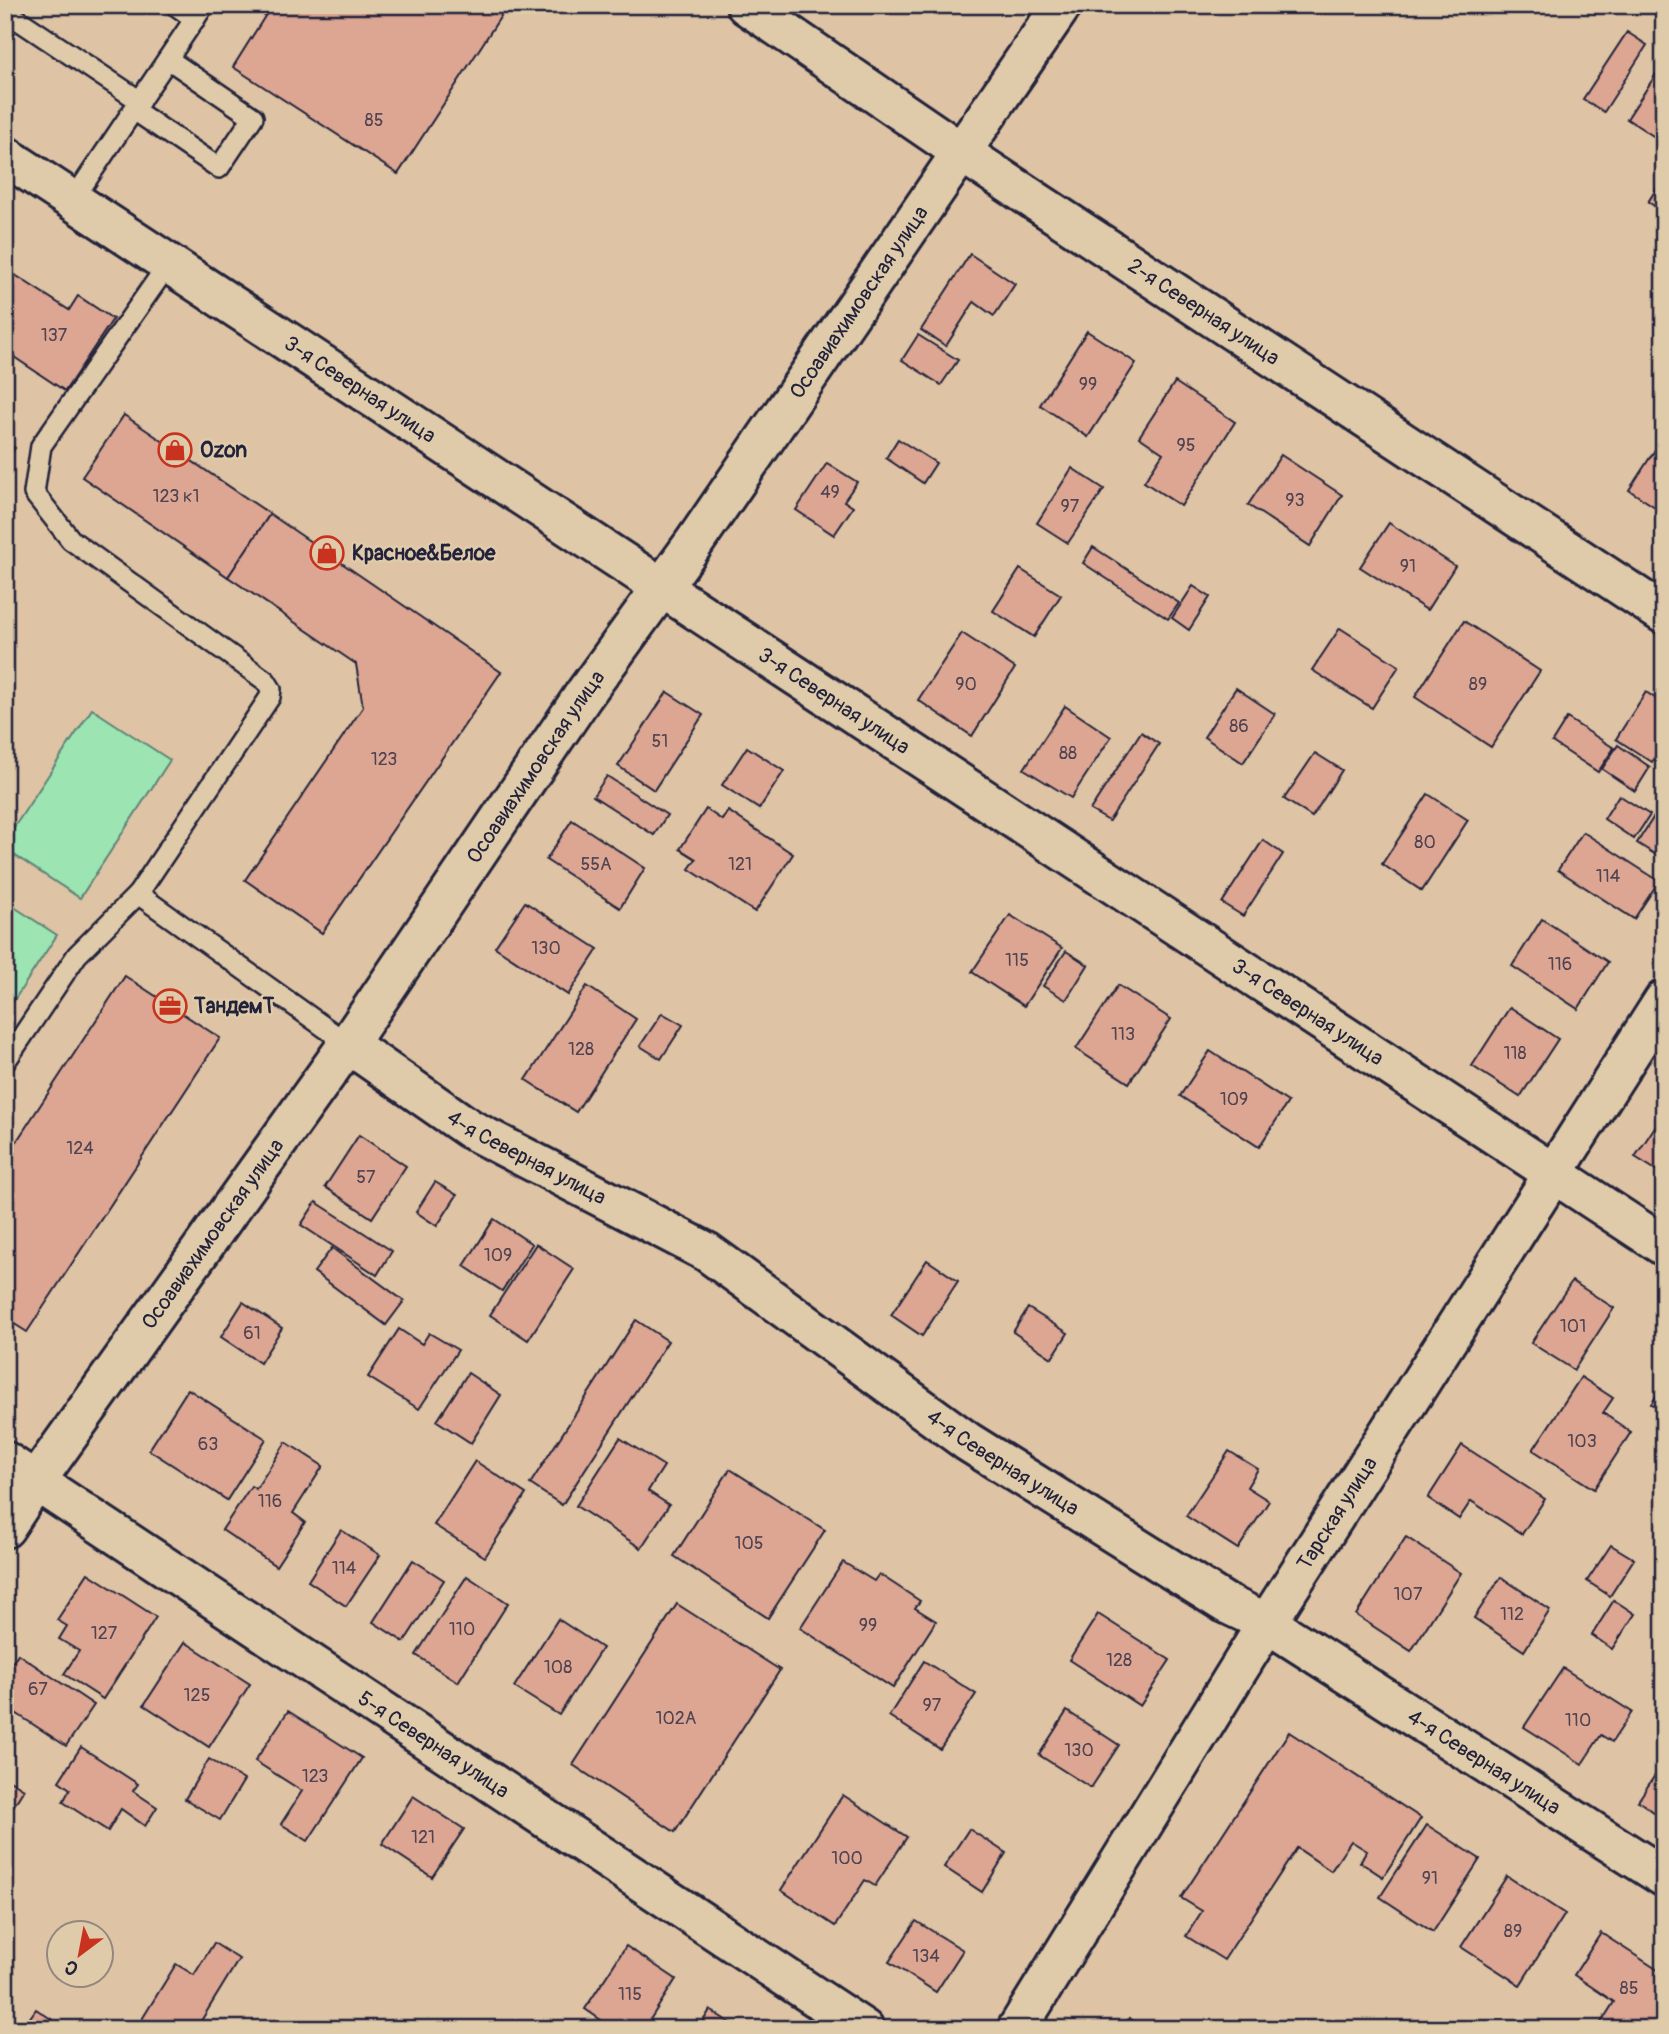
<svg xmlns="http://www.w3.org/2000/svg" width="1669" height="2034" font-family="Pangolin,sans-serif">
<rect width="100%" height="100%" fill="#dec4a5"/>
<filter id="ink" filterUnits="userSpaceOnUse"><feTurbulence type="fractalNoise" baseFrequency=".0143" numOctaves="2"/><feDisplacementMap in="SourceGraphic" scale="14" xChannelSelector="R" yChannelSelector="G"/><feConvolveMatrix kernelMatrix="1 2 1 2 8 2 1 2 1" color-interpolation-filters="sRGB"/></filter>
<g filter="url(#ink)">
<!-- green -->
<g fill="#9ce4b2" stroke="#5f8376" stroke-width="2">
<polygon points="92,709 170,760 80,898 5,849 5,841"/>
<polygon points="5,901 57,935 5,1014"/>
</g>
<!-- building -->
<g fill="#dca692" stroke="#22223b" stroke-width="2">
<polygon points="272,5 508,5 398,174 233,67"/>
<polygon points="903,5 918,5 913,12"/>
<polygon points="1627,32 1647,45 1604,112 1583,99"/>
<polygon points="1664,62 1664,143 1627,119"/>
<polygon points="1664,177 1664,212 1648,202"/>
<polygon points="970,254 1015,284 994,316 974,302 946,346 921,330"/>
<polygon points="6,269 69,310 78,296 113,319 65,391 5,351"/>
<polygon points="1087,331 1136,363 1088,437 1040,405"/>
<polygon points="918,335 958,360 941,385 902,360"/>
<polygon points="1175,382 1235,422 1181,506 1144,482 1163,453 1139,437"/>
<polygon points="124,415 270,514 228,577 82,477"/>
<polygon points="1664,436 1664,513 1629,490"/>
<polygon points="898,439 936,463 923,483 886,458"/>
<polygon points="5,441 15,448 5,462"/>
<polygon points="1281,455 1342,495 1310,546 1248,505"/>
<polygon points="827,463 857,482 844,501 853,507 834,535 796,510"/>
<polygon points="1072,468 1104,489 1068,543 1037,523"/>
<polygon points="270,514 501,672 322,933 245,880 363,707 356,664 228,577"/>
<polygon points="1389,523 1455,566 1427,610 1360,567"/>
<polygon points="1093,547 1179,603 1168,619 1083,563"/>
<polygon points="1020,569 1061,595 1034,637 993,611"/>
<polygon points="1193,586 1210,597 1189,630 1172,618"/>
<polygon points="1464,621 1540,671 1491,747 1415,697"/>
<polygon points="1340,628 1399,666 1372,708 1312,670"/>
<polygon points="962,633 1015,668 972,736 918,700"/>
<polygon points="1236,688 1275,714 1243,763 1204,737"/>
<polygon points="667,692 703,715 654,790 618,766"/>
<polygon points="1646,692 1664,704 1664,744 1652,762 1616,739"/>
<polygon points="1065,706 1111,737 1071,798 1024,769"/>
<polygon points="1567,718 1614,748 1598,772 1552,742"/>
<polygon points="1141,732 1159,744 1109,821 1090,810"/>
<polygon points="1618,745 1650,767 1635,791 1602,769"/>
<polygon points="747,747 784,771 759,809 722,785"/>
<polygon points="1315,753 1342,770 1312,817 1284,799"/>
<polygon points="607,776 667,815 654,835 593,796"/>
<polygon points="1428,794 1468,820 1422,891 1382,864"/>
<polygon points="1619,795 1650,815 1634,839 1604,819"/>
<polygon points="706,809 722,820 728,811 793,854 755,912 689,869 696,859 680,849"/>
<polygon points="1653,818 1664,825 1664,860 1637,843"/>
<polygon points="572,820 645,868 620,908 546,860"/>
<polygon points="1583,832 1659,881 1634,919 1558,870"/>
<polygon points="1263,840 1283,854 1243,916 1222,903"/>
<polygon points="525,902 598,949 568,995 495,947"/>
<polygon points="1010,915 1062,948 1024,1006 972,972"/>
<polygon points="1542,919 1608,962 1578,1009 1512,966"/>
<polygon points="1066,951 1088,965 1066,1000 1043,986"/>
<polygon points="125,976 220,1038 27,1332 5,1318 5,1159"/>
<polygon points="1118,985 1171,1019 1129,1083 1076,1049"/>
<polygon points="587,986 636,1019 576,1112 526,1080"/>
<polygon points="1510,1007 1558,1039 1520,1097 1472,1066"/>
<polygon points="662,1013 683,1025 661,1059 640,1046"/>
<polygon points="1210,1051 1288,1102 1259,1147 1180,1096"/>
<polygon points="1664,1113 1664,1175 1635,1157"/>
<polygon points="359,1135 406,1166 372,1218 325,1187"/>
<polygon points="435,1182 457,1195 437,1226 416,1212"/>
<polygon points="316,1202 392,1251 377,1275 301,1225"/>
<polygon points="494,1219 532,1244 502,1291 464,1266"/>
<polygon points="536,1244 574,1269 528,1340 490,1315"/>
<polygon points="332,1248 404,1301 386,1325 314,1272"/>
<polygon points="927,1260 958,1281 922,1336 891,1315"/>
<polygon points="1572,1281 1614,1308 1574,1370 1531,1343"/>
<polygon points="243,1302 282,1328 260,1363 221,1337"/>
<polygon points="1028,1308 1068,1333 1052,1358 1013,1332"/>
<polygon points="636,1320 668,1341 562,1505 530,1484"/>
<polygon points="399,1329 422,1344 429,1333 458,1350 419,1409 368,1377"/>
<polygon points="468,1373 501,1395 471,1443 437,1421"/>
<polygon points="1581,1377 1613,1398 1603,1413 1631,1432 1594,1489 1533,1450"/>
<polygon points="1664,1385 1664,1412 1651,1404"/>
<polygon points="188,1389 266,1439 227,1500 149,1450"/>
<polygon points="620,1438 664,1466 648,1491 669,1505 641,1548 576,1506"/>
<polygon points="286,1442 323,1466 293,1513 305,1522 276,1566 222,1530 251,1486 256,1489"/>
<polygon points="1462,1445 1545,1499 1522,1534 1471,1501 1459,1519 1428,1498"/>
<polygon points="1229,1451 1258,1469 1247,1487 1269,1501 1238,1549 1186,1516"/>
<polygon points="475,1461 526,1494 485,1557 434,1525"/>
<polygon points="730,1469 825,1530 768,1618 674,1556"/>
<polygon points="341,1530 380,1555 346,1606 308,1581"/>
<polygon points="1406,1537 1461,1573 1411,1651 1356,1615"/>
<polygon points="1611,1545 1634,1559 1610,1596 1587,1581"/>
<polygon points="413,1560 444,1580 404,1642 373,1622"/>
<polygon points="843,1562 874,1581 879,1574 920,1601 915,1608 936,1621 893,1688 800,1628"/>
<polygon points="88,1573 156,1617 103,1699 64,1674 79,1651 59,1639 67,1626 57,1620"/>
<polygon points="467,1576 508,1603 458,1682 416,1655"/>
<polygon points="1501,1577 1550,1610 1524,1651 1474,1618"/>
<polygon points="1614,1600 1635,1614 1612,1649 1592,1635"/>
<polygon points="677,1604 780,1670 675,1832 573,1765"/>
<polygon points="1098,1614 1170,1660 1140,1706 1069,1660"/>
<polygon points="558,1619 602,1648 559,1715 514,1687"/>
<polygon points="185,1642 250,1684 209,1747 144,1705"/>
<polygon points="18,1654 94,1705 66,1746 5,1706 5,1673"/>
<polygon points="924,1661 976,1694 940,1749 889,1716"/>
<polygon points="1563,1668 1632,1712 1612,1742 1601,1735 1582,1764 1524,1727"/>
<polygon points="288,1711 362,1758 308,1841 281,1824 302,1791 255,1761"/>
<polygon points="1067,1711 1119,1745 1091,1788 1039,1755"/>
<polygon points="1289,1732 1421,1818 1383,1877 1360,1862 1367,1851 1351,1841 1331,1871 1297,1848 1224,1960 1186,1936 1202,1911 1181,1898"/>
<polygon points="81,1747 138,1784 133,1791 157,1807 145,1826 121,1809 108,1831 63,1802 70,1789 59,1781"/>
<polygon points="209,1759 244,1780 220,1820 185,1799"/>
<polygon points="1663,1763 1664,1764 1664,1819 1638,1801"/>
<polygon points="5,1777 24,1789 5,1820"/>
<polygon points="843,1795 907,1837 875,1886 865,1880 835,1926 781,1890"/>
<polygon points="413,1796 464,1829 432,1877 382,1844"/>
<polygon points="1427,1825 1480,1859 1433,1932 1380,1897"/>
<polygon points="969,1829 1006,1853 982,1892 944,1867"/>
<polygon points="1507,1876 1565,1914 1520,1985 1461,1947"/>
<polygon points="916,1921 963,1950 936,1992 889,1962"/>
<polygon points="1601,1933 1664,1974 1664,2029 1597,2029 1614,2002 1574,1975"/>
<polygon points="214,1943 239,1959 196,2029 136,2029 176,1964 194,1975"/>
<polygon points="626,1946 676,1979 644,2029 614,2029 585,2009"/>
<polygon points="36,2009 66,2029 22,2029"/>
<polygon points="710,2010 740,2029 698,2029"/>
<polygon points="1129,2018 1146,2029 1122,2029"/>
</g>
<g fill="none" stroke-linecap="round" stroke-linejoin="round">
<defs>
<g id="lane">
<polyline points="175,5 195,19"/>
<polyline points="5,11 140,101"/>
<polyline points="134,110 219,168 253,117 168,59"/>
<polyline points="73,200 204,5"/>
<polyline points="169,263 41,446 34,493 71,540 266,681 271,689 270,697 138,894 348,1044"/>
<polyline points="5,1062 77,955 138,894"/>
</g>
<g id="street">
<path id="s1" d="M 746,5 L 961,152 L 1664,614"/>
<path id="s2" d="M 5,156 L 1664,1246"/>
<path id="s3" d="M 348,1044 L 470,1129 L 707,1252 L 968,1442 L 1225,1603 L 1267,1623 L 1664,1877"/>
<path id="s4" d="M 5,1461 L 864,2029"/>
<path id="s5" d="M 5,1528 L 36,1481 L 348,1044 L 583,696 L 694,543 L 1062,5"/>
<path id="s6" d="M 1017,2029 L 1267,1623 L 1664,1000"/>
</g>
</defs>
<!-- lane casing -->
<use href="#lane" stroke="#22223b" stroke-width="24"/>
<!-- street casing -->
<use href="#street" stroke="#22223b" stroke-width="44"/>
<!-- lane -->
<use href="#lane" stroke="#dfcbaa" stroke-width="19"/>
<!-- street -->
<use href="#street" stroke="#dfcbaa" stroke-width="38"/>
</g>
</g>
<!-- icons -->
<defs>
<symbol id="shop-ring" viewBox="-11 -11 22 22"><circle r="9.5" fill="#dfcbaa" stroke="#c8321e" stroke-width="1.5"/><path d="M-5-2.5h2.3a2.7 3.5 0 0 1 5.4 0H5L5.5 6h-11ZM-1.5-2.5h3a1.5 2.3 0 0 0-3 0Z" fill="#c8321e"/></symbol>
<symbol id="office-ring" viewBox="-11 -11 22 22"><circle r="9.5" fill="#dfcbaa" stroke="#c8321e" stroke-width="1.5"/><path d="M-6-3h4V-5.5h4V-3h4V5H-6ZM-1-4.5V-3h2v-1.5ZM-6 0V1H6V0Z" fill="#c8321e"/></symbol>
</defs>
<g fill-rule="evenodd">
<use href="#shop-ring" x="156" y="431" width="38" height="38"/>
<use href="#shop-ring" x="308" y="534" width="38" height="38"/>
<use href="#office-ring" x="151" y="987" width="38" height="38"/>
</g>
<g text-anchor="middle" stroke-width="5" stroke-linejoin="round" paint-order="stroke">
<!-- number labels -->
<g font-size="18" fill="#504351">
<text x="374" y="126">85</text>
<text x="54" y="341">137</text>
<text x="1088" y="390">99</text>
<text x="1186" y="451">95</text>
<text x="830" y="498">49</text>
<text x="176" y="502">123 к1</text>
<text x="1295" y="506">93</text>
<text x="1070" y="512">97</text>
<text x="1408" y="572">91</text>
<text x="966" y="690">90</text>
<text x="1478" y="690">89</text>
<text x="1239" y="732">86</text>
<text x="660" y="747">51</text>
<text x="1068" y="759">88</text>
<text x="384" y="765">123</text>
<text x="1425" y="848">80</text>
<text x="596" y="870">55А</text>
<text x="740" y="870">121</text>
<text x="1608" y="882">114</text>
<text x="546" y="954">130</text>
<text x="1017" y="966">115</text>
<text x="1560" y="970">116</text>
<text x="1123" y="1040">113</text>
<text x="581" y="1055">128</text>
<text x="1515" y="1059">118</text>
<text x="1234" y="1105">109</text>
<text x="80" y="1154">124</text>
<text x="366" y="1183">57</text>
<text x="498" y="1261">109</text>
<text x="1573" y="1332">101</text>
<text x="252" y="1339">61</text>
<text x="1582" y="1447">103</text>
<text x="208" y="1450">63</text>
<text x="270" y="1507">116</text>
<text x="749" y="1549">105</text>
<text x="344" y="1574">114</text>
<text x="1408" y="1600">107</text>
<text x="1512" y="1620">112</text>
<text x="868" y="1631">99</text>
<text x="462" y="1635">110</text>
<text x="104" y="1639">127</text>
<text x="1119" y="1666">128</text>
<text x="558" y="1673">108</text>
<text x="38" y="1695">67</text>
<text x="197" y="1701">125</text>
<text x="932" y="1711">97</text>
<text x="676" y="1724">102А</text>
<text x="1578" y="1726">110</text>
<text x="1079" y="1756">130</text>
<text x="315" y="1782">123</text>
<text x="423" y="1843">121</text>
<text x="847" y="1864">100</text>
<text x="1430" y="1884">91</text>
<text x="1513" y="1937">89</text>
<text x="926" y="1962">134</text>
<text x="1629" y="1994">85</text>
<text x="630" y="2000">115</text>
</g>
<!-- street labels -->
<g font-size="21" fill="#22223b" stroke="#dfcbaa">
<text dy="7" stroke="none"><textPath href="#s5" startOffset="1494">Осоавиахимовская улица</textPath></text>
<text dy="7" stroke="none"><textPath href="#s1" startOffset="551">2-я Северная улица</textPath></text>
<text dy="7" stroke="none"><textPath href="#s2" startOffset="425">3-я Северная улица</textPath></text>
<text dy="7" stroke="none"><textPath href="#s2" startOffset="992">3-я Северная улица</textPath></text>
<text dy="7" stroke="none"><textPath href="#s5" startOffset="928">Осоавиахимовская улица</textPath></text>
<text dy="7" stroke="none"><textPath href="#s2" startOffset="1559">3-я Северная улица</textPath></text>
<text dy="7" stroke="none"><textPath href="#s3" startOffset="212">4-я Северная улица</textPath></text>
<text dy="7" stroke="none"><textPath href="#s5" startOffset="360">Осоавиахимовская улица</textPath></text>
<text dy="7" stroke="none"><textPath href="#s3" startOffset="779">4-я Северная улица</textPath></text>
<text dy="7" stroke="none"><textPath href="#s6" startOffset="607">Тарская улица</textPath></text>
<text dy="7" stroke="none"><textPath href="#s4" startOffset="514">5-я Северная улица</textPath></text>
<text dy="7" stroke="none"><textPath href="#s3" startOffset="1346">4-я Северная улица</textPath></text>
</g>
<!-- poi labels -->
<g font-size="21" font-weight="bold" fill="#22223b" stroke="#dfcbaa" text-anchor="start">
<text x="200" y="457">Ozon</text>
<text x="352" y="560">Красное&amp;Белое</text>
<text x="194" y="1013">ТандемТ</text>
</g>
</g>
<!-- margin -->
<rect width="1669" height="2034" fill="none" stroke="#dfcbaa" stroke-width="28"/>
<rect x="14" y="14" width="1641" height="2006" fill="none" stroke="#22223b" stroke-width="2.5" filter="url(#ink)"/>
<!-- north arrow -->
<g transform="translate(80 1954) rotate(212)"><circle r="33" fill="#dfcbaa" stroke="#93877e" stroke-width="2"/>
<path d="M0-5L12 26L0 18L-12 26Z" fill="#c8321e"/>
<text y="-10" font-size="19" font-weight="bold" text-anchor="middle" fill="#22223b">С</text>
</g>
</svg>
